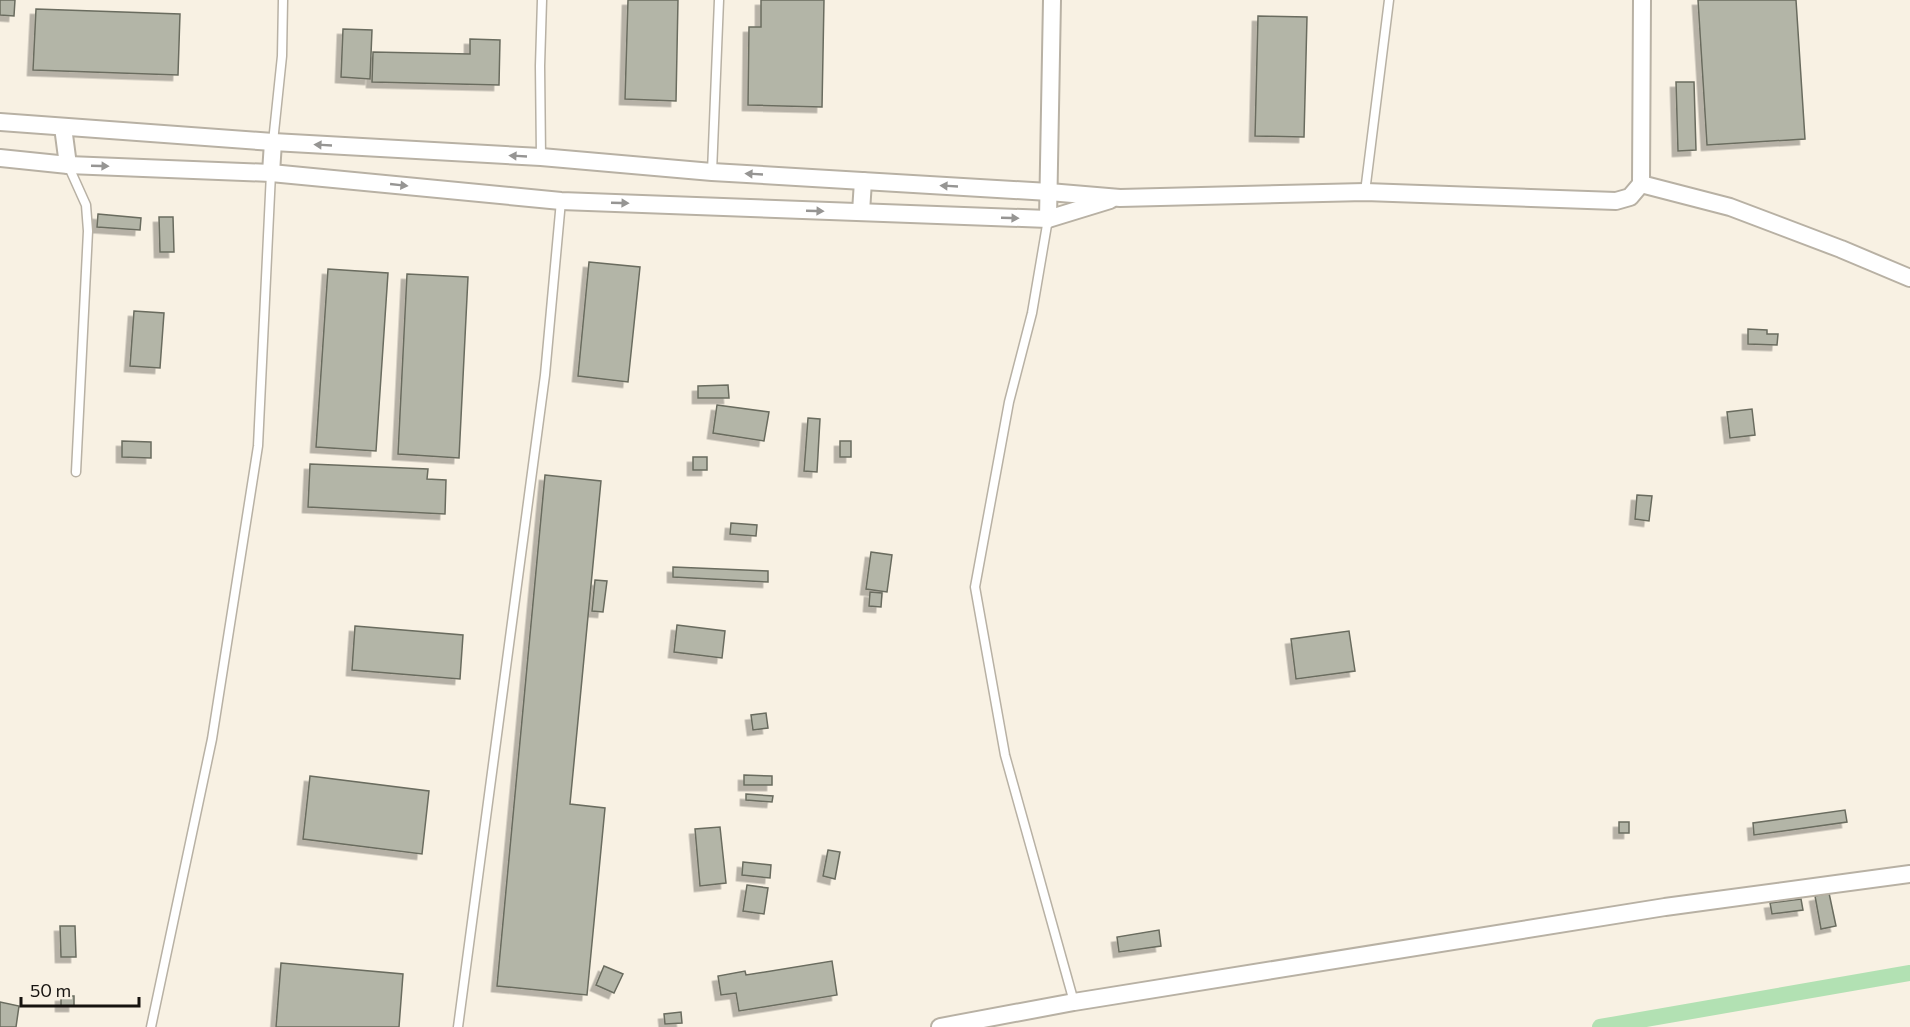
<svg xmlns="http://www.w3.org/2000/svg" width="1910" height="1027" font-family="Commissioner,sans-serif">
<defs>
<filter id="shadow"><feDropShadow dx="-5.5" dy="5.5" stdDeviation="0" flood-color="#0004"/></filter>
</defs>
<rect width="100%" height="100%" fill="#f8f1e3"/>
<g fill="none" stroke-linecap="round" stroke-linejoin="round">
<!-- canal -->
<polyline stroke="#b2e1b3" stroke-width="16" points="1600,1027 1910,973"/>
</g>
<!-- building -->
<g fill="#b3b5a7" stroke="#6a6c5f" stroke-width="1.5" filter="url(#shadow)">
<polygon points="0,0 15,0 14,16 0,15"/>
<polygon points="628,0 678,0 676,101 625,99"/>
<polygon points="761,0 824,0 822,107 748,105 749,27 761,27"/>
<polygon points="1698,0 1796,0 1805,139 1707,145"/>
<polygon points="36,9 180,14 178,75 33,70"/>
<polygon points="1258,16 1307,17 1304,137 1255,136"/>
<polygon points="343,29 372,30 370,79 341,77"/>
<polygon points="470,39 500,40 499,85 372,82 373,52 470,54"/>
<polygon points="1676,82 1694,82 1696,150 1678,151"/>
<polygon points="98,214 141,218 140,230 97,227"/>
<polygon points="159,217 173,217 174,252 160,252"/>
<polygon points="589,262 640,267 628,382 578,376"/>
<polygon points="328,269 388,273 376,451 316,447"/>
<polygon points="407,274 468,277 459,458 398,454"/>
<polygon points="134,311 164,313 160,368 130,366"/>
<polygon points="1748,329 1767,330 1767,334 1778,334 1777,345 1748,344"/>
<polygon points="728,385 729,398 698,398 698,386"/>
<polygon points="717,405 769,412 764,441 713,433"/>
<polygon points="1752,409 1755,435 1730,438 1727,412"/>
<polygon points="808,418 820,419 817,472 804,471"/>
<polygon points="122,441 151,442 151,458 122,457"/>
<rect x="840" y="441" width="11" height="16"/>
<rect x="693" y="457" width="14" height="13"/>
<polygon points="310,464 428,469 427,479 446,480 445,514 308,507"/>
<polygon points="545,475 601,481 570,804 605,808 587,995 497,986"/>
<polygon points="1637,495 1652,496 1649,521 1635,519"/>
<polygon points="731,523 757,525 756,536 730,534"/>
<polygon points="871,552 892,555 887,592 866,589"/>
<polygon points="673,567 768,571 768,582 673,577"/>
<polygon points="595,580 607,581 603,612 592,611"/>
<polygon points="870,592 882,593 881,607 869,606"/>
<polygon points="677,625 725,631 722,658 674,652"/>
<polygon points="355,626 463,635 460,679 352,670"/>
<polygon points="1349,631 1355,671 1296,679 1291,639"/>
<polygon points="766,713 768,728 753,730 751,715"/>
<polygon points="744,775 772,776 772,785 744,785"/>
<polygon points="310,776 429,791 422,854 303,839"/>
<polygon points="746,794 773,796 772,802 746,800"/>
<polygon points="1845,810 1847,822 1754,835 1753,823"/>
<rect x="1619" y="822" width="10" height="11"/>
<polygon points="720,827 726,883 700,886 695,829"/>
<polygon points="828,850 840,852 835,879 823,876"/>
<polygon points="743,862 771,865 770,878 742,875"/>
<polygon points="747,885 768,888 764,914 743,911"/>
<polygon points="1829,893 1836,926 1821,929 1815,896"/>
<polygon points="1801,899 1803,910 1772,914 1770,903"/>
<polygon points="60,926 75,926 76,957 61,957"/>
<polygon points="1159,930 1161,946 1119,952 1117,937"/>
<polygon points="832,961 837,995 739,1011 736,993 721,995 718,976 745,971 746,975"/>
<polygon points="281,963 403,974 399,1027 276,1027"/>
<polygon points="604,966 623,974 614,993 596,985"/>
<rect x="61" y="996" width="13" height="10"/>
<polygon points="0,1002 19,1006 16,1027 0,1027"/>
<polygon points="681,1012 682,1023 665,1024 664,1014"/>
</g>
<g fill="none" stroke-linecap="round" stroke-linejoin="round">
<defs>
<g id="lane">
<polyline points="273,142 282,56 283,0"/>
<polyline points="541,157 540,66 542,0"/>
<polyline points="68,165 86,205 88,231 76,472"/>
<polyline points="712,172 719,0"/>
<polyline points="1365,192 1389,0"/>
<polyline points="1048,219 1032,313 1009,402 975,587 1005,755 1074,1002"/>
<polyline points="151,1027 212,739 258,446 271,173"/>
<polyline points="458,1027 545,375 561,201"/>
</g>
<g id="street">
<polyline points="0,122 273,142 541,157 712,172 1049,192 1120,198 1365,192 1616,201 1630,197 1641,184 1642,0"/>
<polyline points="63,127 68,165"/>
<polyline points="0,158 68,165 271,173 561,201 1048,219 1110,200"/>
<polyline points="271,173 273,142"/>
<polyline points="1641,184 1730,207 1841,249 1910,278"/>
<polyline points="861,212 863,181"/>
<polyline points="1048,219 1052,0"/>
<polyline points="940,1027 1074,1002 1665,907 1910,874"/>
</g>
</defs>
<!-- lane casing -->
<use href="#lane" stroke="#b8b1a4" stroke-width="11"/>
<!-- street casing -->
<use href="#street" stroke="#b8b1a4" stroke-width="20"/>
<!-- lane -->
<use href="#lane" stroke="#fff" stroke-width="8"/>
<!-- street -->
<use href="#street" stroke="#fff" stroke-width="16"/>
</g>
<!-- one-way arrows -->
<defs><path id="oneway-solid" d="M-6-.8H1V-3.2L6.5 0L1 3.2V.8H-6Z" transform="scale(1.5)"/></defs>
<g fill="#969593">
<use href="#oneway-solid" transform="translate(323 145) rotate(-177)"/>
<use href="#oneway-solid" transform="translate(518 156) rotate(-177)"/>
<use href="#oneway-solid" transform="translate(100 166) rotate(2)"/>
<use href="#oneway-solid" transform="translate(754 174) rotate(-177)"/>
<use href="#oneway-solid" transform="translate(399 185) rotate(6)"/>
<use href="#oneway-solid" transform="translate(949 186) rotate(-177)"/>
<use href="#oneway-solid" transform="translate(620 203) rotate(2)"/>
<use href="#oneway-solid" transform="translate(815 211) rotate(2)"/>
<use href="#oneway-solid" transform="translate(1010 218) rotate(2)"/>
</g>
<!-- scale -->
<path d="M21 997v9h118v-9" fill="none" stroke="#16130f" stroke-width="3"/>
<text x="30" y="997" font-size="18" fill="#16130f" stroke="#f8f1e3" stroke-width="4.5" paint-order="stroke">50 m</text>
</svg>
